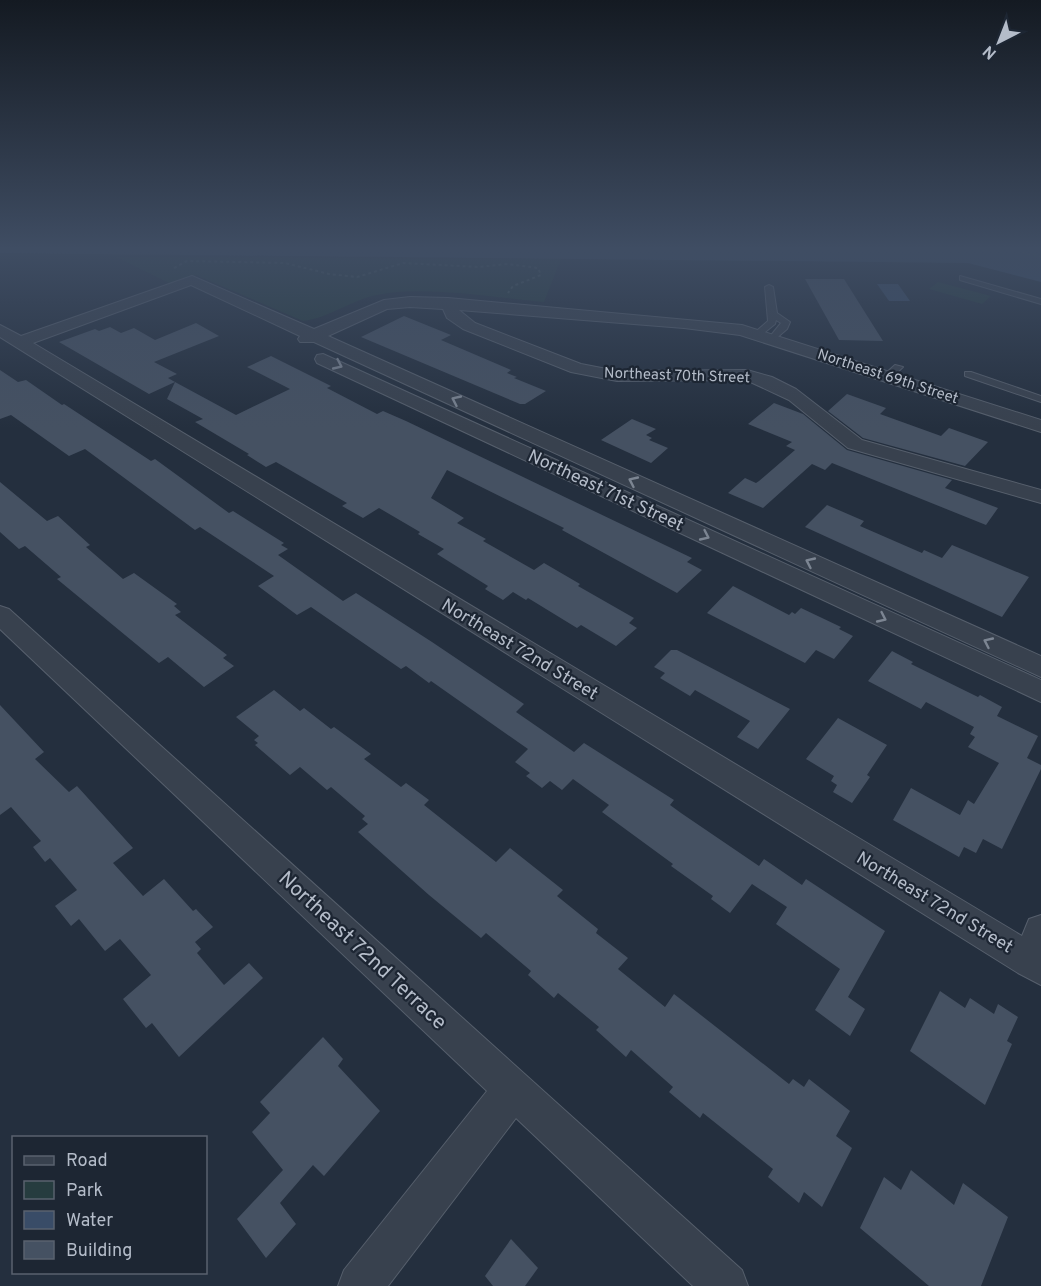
<svg xmlns="http://www.w3.org/2000/svg" width="1041" height="1286" font-family="Overpass,sans-serif">
<rect width="100%" height="100%" fill="#242f3e"/>
<!-- green -->
<g fill="#263c3f">
<path d="M 116,257 L 561,259 L 544,302 C 495,298 424,285 377,295 C 351,300 329,318 303,321 L 196,275 L 171,284 Z"/>
<polygon points="938,282 991,296 982,304 929,289"/>
</g>
<!-- water -->
<g fill="#394c67">
<polygon points="0,248 1041,248 1041,282 968,263 0,253"/>
<polygon points="877,284 898,284 910,301 889,301"/>
</g>
<!-- building -->
<g fill="#455162">
<polygon points="805,279 844,279 883,341 839,340"/>
<polygon points="404,316 451,335 441,340 511,370 507,373 517,377 514,378 546,391 525,404 520,404 361,337"/>
<polygon points="196,323 219,336 154,362 177,374 168,378 175,382 149,394 59,342 95,329 99,331 110,327 121,333 134,328 155,340"/>
<polygon points="271,356 331,386 327,388 377,414 383,411 406,421 692,558 687,562 702,570 677,593 562,530 564,528 447,470 431,498 464,518 457,523 486,539 483,541 534,570 544,563 580,584 578,586 634,618 629,623 637,628 616,646 581,625 577,628 528,598 526,600 513,592 503,600 485,589 488,586 437,554 444,549 418,534 420,532 379,508 363,518 342,506 347,503 276,462 266,467 247,455 249,454 195,422 203,419 167,399 175,382 236,415 290,389 247,367"/>
<polygon points="0,370 18,382 26,380 62,405 64,404 151,461 155,459 229,513 233,511 284,543 281,545 288,549 278,555 343,601 356,593 432,642 524,704 516,712 574,752 584,743 674,800 670,805 681,813 759,866 764,859 802,885 806,879 885,931 848,997 865,1009 850,1036 815,1010 840,969 776,924 787,907 752,884 730,913 711,899 713,896 671,866 673,864 602,812 609,805 573,779 562,790 550,781 542,788 526,776 530,773 515,762 528,749 431,681 429,683 406,666 401,669 311,607 297,615 258,586 274,576 200,527 195,530 85,449 69,456 11,415 0,419"/>
<polygon points="847,394 886,408 880,414 941,436 949,428 988,442 965,466 863,438 828,411"/>
<polygon points="774,403 803,414 847,450 952,480 945,488 998,508 986,525 832,463 825,470 812,464 763,508 728,493 745,478 756,483 759,481 795,450 786,446 792,442 748,424"/>
<polygon points="632,419 656,429 646,435 652,438 649,440 668,448 651,463 601,440"/>
<polygon points="0,482 47,521 58,516 90,545 86,547 123,579 134,573 177,604 174,606 181,612 175,615 227,655 223,658 234,666 204,687 168,657 159,663 57,579 61,577 25,546 19,549 0,532"/>
<polygon points="827,505 864,521 860,526 922,553 924,550 942,558 952,545 1029,577 1002,617 805,527"/>
<polygon points="733,586 789,615 792,612 795,614 801,608 841,627 839,629 853,636 834,659 816,650 805,663 707,613"/>
<polygon points="671,650 677,650 790,709 758,749 737,737 750,721 695,690 690,696 660,678 665,673 654,667"/>
<polygon points="892,651 913,662 911,664 978,697 980,695 1002,707 997,716 1038,736 1027,758 1041,765 1041,769 1002,849 983,839 976,853 964,847 959,857 893,820 911,788 960,815 968,800 974,804 999,763 968,747 975,737 970,734 974,727 926,702 921,709 868,681"/>
<polygon points="274,690 300,711 304,708 331,729 334,727 371,754 364,759 401,787 406,783 429,800 424,805 496,862 510,848 563,890 557,896 598,929 596,933 628,958 618,969 665,1007 674,994 789,1084 793,1079 804,1087 809,1079 850,1111 836,1136 852,1148 822,1207 804,1192 799,1203 768,1177 773,1169 703,1113 700,1118 669,1092 673,1087 631,1050 626,1057 596,1030 599,1027 558,993 554,998 528,975 531,971 486,933 481,938 429,895 358,832 368,824 362,819 365,816 331,787 327,790 300,767 290,775 255,745 258,743 254,740 259,736 236,717"/>
<polygon points="0,705 44,752 35,759 69,792 77,786 133,848 113,863 143,896 164,879 193,911 196,909 213,927 195,942 201,949 197,953 224,985 249,963 263,978 179,1057 152,1023 146,1028 123,999 151,975 120,939 105,951 79,919 71,926 55,906 77,890 50,858 45,862 33,847 41,841 11,807 0,815"/>
<polygon points="838,718 887,745 867,775 870,777 852,803 833,792 837,785 831,781 834,776 806,759"/>
<polygon points="940,991 965,1008 970,998 994,1014 998,1004 1018,1017 1007,1041 1012,1044 985,1105 910,1051"/>
<polygon points="323,1037 343,1059 338,1066 380,1111 324,1176 313,1165 280,1203 296,1224 266,1258 237,1219 283,1170 252,1132 270,1113 260,1102"/>
<polygon points="911,1170 954,1205 963,1183 1008,1217 981,1286 929,1286 860,1228 884,1177 901,1190"/>
<polygon points="511,1239 538,1268 525,1286 493,1286 485,1276"/>
</g>
<g fill="none" stroke-linecap="round" stroke-linejoin="round">
<defs>
<g id="lane">
<polygon points="960,276 1041,299 1041,304 960,280"/>
<polygon points="769,285 773,287 777,313 790,322 787,329 772,342 768,339 781,323 776,320 775,324 760,336 753,334 768,321 765,287"/>
<polygon points="895,365 903,367 891,378 885,378 885,374"/>
<polygon points="965,372 971,372 1041,396 1041,402 965,376"/>
</g>
<g id="street">
<polygon points="192,276 314,329 384,300 410,297 448,298 742,325 1041,420 1041,432 740,335 684,328 459,310 475,323 581,364 617,371 747,370 772,377 796,389 862,440 1041,490 1041,503 848,448 789,400 746,380 617,381 571,372 463,329 447,318 443,309 410,307 387,309 328,336 1041,656 1041,677 314,342 300,342 298,339 300,336 191,285 33,343 1022,936 1029,919 1041,915 1041,985 1018,973 0,337 0,325 21,336"/>
<polygon points="323,354 1041,680 1041,702 317,363 315,359 317,355"/>
<polygon points="0,606 9,609 742,1270 748,1286 693,1286 516,1118 388,1286 338,1286 344,1270 487,1091 0,629"/>
</g>
</defs>
<!-- lane casing -->
<use href="#lane" stroke="#565f6c" stroke-width="2"/>
<!-- street casing -->
<use href="#street" stroke="#565f6c" stroke-width="2"/>
<!-- path -->
<g stroke="#44595c" stroke-width="2" stroke-dasharray="3 3" stroke-linecap="butt">
<polyline points="976,248 989,251 993,248"/>
<polyline points="1004,248 1041,257"/>
<polyline points="174,268 187,261 285,263 329,274 357,277 403,263 479,267 507,264 538,268 541,275 513,286 508,293"/>
</g>
<!-- lane -->
<use href="#lane" fill="#38414e" fill-rule="evenodd"/>
<!-- street -->
<use href="#street" fill="#38414e" fill-rule="evenodd"/>
</g>
<!-- one-way arrows -->
<defs><path id="oneway-chevron" d="M-2-3.5L2.5 0L-2 3.5" fill="none" stroke-width="1.6" stroke-linecap="round" stroke-linejoin="round" transform="scale(1.5)"/></defs>
<g stroke="#7c8592">
<use href="#oneway-chevron" transform="translate(338 365) rotate(25)"/>
<use href="#oneway-chevron" transform="translate(456 400) rotate(-155)"/>
<use href="#oneway-chevron" transform="translate(633 481) rotate(-155)"/>
<use href="#oneway-chevron" transform="translate(705 536) rotate(25)"/>
<use href="#oneway-chevron" transform="translate(810 562) rotate(-155)"/>
<use href="#oneway-chevron" transform="translate(882 618) rotate(25)"/>
<use href="#oneway-chevron" transform="translate(988 642) rotate(-155)"/>
</g>
<!-- sky -->
<linearGradient id="sky" x2="0" y2="1"><stop stop-color="#141a22"/><stop offset="0.58" stop-color="#3f4d63"/><stop offset="1" stop-color="#3f4d63" stop-opacity="0"/></linearGradient>
<rect width="1041" height="428" fill="url(#sky)"/>
<g text-anchor="middle" stroke-width="4.5" stroke-linejoin="round" paint-order="stroke">
<!-- far-street labels -->
<g font-size="15" fill="#b4bcc9" stroke="#1d2633">
<text transform="translate(677 375) rotate(2)" y="5">Northeast 70th Street</text>
<text transform="translate(888 376) rotate(18)" y="5">Northeast 69th Street</text>
</g>
<!-- street labels -->
<g font-size="18" fill="#b4bcc9" stroke="#1d2633">
<text transform="translate(606 490) rotate(25)" y="6">Northeast 71st Street</text>
<text transform="translate(520 649) rotate(31)" y="6">Northeast 72nd Street</text>
<text transform="translate(935 902) rotate(31)" y="6">Northeast 72nd Street</text>
</g>
<!-- near-street labels -->
<g font-size="21" fill="#b4bcc9" stroke="#1d2633">
<text transform="translate(363 950) rotate(43)" y="7">Northeast 72nd Terrace</text>
</g>
</g>
<!-- legend -->
<rect x="12" y="1136" width="195" height="138" fill="#1d2633" stroke="#59626f" stroke-width="1.5"/>
<rect x="24" y="1156" width="30" height="9" fill="#38414e" stroke="#59626f" stroke-width="1.5"/>
<text x="66" y="1166" font-size="18" fill="#b4bcc9">Road</text>
<rect x="24" y="1181" width="30" height="18" fill="#263c3f" stroke="#59626f" stroke-width="1.5"/>
<text x="66" y="1196" font-size="18" fill="#b4bcc9">Park</text>
<rect x="24" y="1211" width="30" height="18" fill="#394c67" stroke="#59626f" stroke-width="1.5"/>
<text x="66" y="1226" font-size="18" fill="#b4bcc9">Water</text>
<rect x="24" y="1241" width="30" height="18" fill="#455162" stroke="#59626f" stroke-width="1.5"/>
<text x="66" y="1256" font-size="18" fill="#b4bcc9">Building</text>
<!-- north arrow -->
<g transform="translate(999 42) rotate(222)" stroke="#1d2633" stroke-width="4.5" paint-order="stroke">
<path d="M0-4.5L10 22L0 15L-10 22Z" fill="#b4bcc9"/>
<text y="-9" font-size="16" font-weight="bold" text-anchor="middle" fill="#b4bcc9">N</text>
</g>
</svg>
